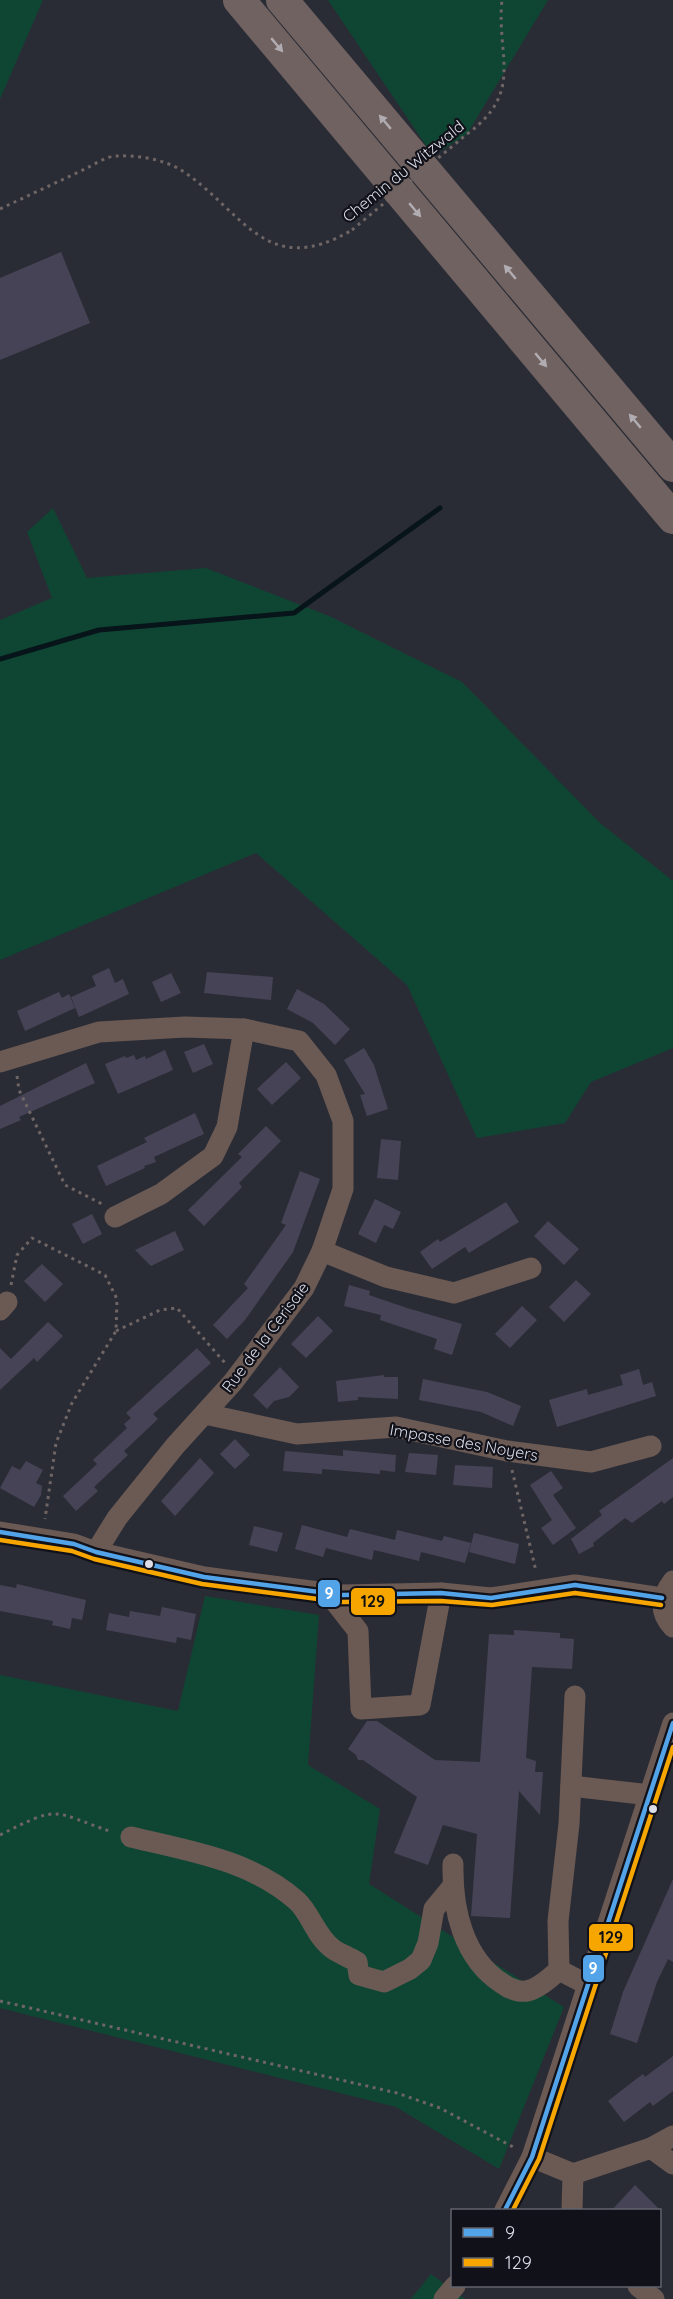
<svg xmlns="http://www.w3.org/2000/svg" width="673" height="2299" font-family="Quicksand,sans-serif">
<rect width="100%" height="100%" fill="#2a2c35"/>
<!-- green -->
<g fill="#0f4633">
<polygon points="0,0 43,0 0,99"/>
<polygon points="328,0 548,0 467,134 433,156"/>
<polygon points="53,508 87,578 206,568 329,616 462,682 600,823 673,881 673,1048 591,1082 565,1123 477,1138 407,985 256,853 0,960 0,620 52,598 27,532"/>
<polygon points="205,1596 319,1615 308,1765 380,1809 369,1884 564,2007 499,2169 396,2107 0,2008 0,1675 178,1711"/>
<polygon points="431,2274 465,2299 411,2299"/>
</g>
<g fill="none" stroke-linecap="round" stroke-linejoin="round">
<!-- stream -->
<polyline stroke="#071419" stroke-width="5" points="0,659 99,630 294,613 440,508"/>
</g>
<!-- building -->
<g fill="#464356">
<polygon points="61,252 90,323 0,360 0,278"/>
<polygon points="109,968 115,983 123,979 129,994 79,1017 71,997 96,986 92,976"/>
<polygon points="207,972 273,977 271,1000 204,993"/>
<polygon points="171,973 181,993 161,1002 152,982"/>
<polygon points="297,989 324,1004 350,1029 335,1045 313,1023 287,1009"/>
<polygon points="59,992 62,998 69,994 75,1008 25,1031 17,1011"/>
<polygon points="204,1044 213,1064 193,1073 184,1052"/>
<polygon points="364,1048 374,1065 388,1109 367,1116 360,1095 365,1094 344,1060"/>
<polygon points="165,1050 173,1070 118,1094 105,1064 125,1056 126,1058 134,1055 136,1060 145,1056 146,1059"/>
<polygon points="286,1062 301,1078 272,1105 257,1089"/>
<polygon points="86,1063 95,1083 19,1117 21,1120 0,1129 0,1106"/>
<polygon points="195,1113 204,1134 154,1157 156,1162 144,1166 145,1168 106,1186 97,1166 147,1142 144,1138"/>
<polygon points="266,1126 281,1141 239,1183 242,1187 204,1226 188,1210 242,1157 238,1154"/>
<polygon points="381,1139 401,1141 398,1180 377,1178"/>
<polygon points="300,1171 320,1179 293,1252 245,1320 227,1339 213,1325 248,1288 244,1284 286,1225 281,1223"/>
<polygon points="375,1199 401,1212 393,1229 384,1225 376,1243 358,1234"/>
<polygon points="506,1202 519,1222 469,1253 465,1247 432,1269 420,1252 438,1239 440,1242"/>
<polygon points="92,1214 102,1234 83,1244 72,1224"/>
<polygon points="548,1221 579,1249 564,1265 534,1236"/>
<polygon points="175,1231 184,1250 151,1266 135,1250"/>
<polygon points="42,1264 63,1284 45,1302 24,1281"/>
<polygon points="576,1280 591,1294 564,1322 549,1307"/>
<polygon points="349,1285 370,1291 369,1295 407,1308 462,1324 452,1355 434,1349 437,1339 380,1320 381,1315 344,1306"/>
<polygon points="522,1306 537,1320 510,1348 495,1334"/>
<polygon points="318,1316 333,1331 306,1358 291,1344"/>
<polygon points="48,1322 63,1336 37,1362 34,1358 0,1390 0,1348 11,1359"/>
<polygon points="197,1348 211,1363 153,1414 158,1419 124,1451 128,1455 94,1487 98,1491 76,1511 63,1496 97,1464 93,1460 127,1428 124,1424 131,1418 126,1413"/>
<polygon points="280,1367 299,1387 289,1397 274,1401 267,1409 253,1395"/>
<polygon points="639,1369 643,1385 652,1382 656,1396 557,1427 549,1400 587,1389 588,1395 623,1385 620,1375"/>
<polygon points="384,1375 384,1377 398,1377 398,1399 358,1397 358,1400 338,1402 336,1381"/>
<polygon points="423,1379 487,1392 521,1406 513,1426 481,1412 419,1400"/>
<polygon points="235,1439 250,1455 235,1469 220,1454"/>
<polygon points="343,1450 396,1455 395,1472 380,1470 380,1474 322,1469 322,1474 283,1471 285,1451 343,1456"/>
<polygon points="409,1453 438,1455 436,1475 405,1472"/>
<polygon points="200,1458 214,1473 175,1516 161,1501"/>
<polygon points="673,1458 673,1497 664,1504 662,1501 632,1523 625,1518 593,1543 594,1546 579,1554 571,1539 602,1515 599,1511"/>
<polygon points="26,1461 43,1470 36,1483 42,1486 41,1495 34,1507 0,1488 12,1466 20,1470"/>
<polygon points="455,1465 493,1467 492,1488 453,1485"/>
<polygon points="551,1471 563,1488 553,1495 576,1528 553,1545 541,1528 552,1520 530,1485"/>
<polygon points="302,1525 347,1537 350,1529 395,1540 397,1530 442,1541 444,1536 471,1543 465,1563 421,1552 419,1561 374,1550 372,1560 326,1548 323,1557 295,1549"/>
<polygon points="254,1526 283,1533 277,1552 249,1545"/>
<polygon points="474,1533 519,1544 515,1564 469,1552"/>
<polygon points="17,1584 86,1600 82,1620 72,1618 70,1629 52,1625 53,1621 0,1611 0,1585 16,1588"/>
<polygon points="162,1607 196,1614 191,1640 177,1637 176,1643 106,1630 109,1613 129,1617 130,1611 160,1616"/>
<polygon points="514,1630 560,1633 560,1638 574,1639 572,1669 532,1667 526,1758 536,1761 535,1772 543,1772 540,1815 519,1791 510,1918 471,1916 477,1834 443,1825 428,1865 394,1853 417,1797 363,1760 358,1760 356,1755 348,1749 367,1721 377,1721 435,1760 480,1762 489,1634 514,1635"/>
<polygon points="673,1879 673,1962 668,1959 657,1982 637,2043 610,2034 623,1992"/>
<polygon points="673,2056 673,2091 653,2106 650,2102 624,2122 608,2101 635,2080 643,2074 645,2077"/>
<polygon points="635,2185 661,2211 611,2211"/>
</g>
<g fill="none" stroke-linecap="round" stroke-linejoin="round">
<!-- path -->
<g stroke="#6e6564" stroke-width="3" stroke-dasharray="3 4.5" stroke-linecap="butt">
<path d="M 467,134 C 525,92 496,56 502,0"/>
<path d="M 0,209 C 29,195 58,182 87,168 C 95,164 107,156 116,156 C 137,155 163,159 181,170 C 243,210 265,281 352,230"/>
<polyline points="17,1076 19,1090 65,1185 102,1204"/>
<polyline points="11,1285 17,1255 32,1238 105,1275 117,1299 116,1331 72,1403 56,1443 45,1519"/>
<polyline points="116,1331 160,1310 177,1308 225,1363"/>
<polyline points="512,1470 536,1571"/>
<path d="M 0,1835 C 61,1804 51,1811 112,1832"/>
<polyline points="0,2001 397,2093 440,2108 515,2148"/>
</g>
<!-- minor -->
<g stroke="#6b5a54" stroke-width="21">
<polyline points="0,1062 99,1032 185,1027 244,1029 299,1041 326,1075 343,1121 343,1189 322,1251 304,1288 233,1382 175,1446 117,1518 96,1552"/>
<polyline points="115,1217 161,1194 213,1156 227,1127 244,1029"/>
<polyline points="322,1251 386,1277 454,1293 531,1268"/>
<polyline points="0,1310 7,1302"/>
<polyline points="205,1414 297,1434 396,1427 507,1451 591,1462 651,1446"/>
<polyline points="0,1532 74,1544 96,1552 204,1577 342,1595 441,1593 491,1598 575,1585 662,1598"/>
<path d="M 673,1581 C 661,1597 658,1611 673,1627"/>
<polyline points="329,1594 358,1631 361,1709 420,1705 441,1593"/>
<polyline points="575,1696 569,1824 558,1921 559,1970 588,1985"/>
<polyline points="571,1786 650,1795"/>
<path d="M 131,1837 C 189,1851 251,1860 297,1901 C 311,1914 316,1937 333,1949 C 340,1954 349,1957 357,1962 L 359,1975 L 384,1982 L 410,1969 L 421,1960 L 428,1943 L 434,1909 L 453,1886"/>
<path d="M 453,1864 C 452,1909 463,1959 503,1984 C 511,1990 523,1994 533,1989 C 543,1985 551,1977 559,1970"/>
<polyline points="651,2148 673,2164"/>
<polyline points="532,2157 573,2174 651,2148 673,2136"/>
<polyline points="505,2210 532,2157 673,1723"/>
<polyline points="572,2210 573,2174"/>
<polyline points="638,2286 654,2299"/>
<polyline points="444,2299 455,2286"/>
</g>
<!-- highway -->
<g stroke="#706260" stroke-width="32">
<polyline points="239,0 673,518"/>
<polyline points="282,0 673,466"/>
</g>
<!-- path-bridge -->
<polyline stroke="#6e6564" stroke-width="3" stroke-dasharray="3 4.5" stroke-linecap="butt" points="352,230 467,134"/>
<defs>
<g id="bus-1">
<polyline points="0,1532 74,1544 96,1552 204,1577 342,1595 441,1593 491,1598 575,1585 662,1598"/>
<polyline points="505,2210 532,2157 673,1723"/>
</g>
<g id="bus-2">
<polyline points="0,1540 72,1551 94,1559 202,1584 341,1602 441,1601 492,1605 575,1593 661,1605"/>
<polyline points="513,2210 539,2159 673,1747"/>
</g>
</defs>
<!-- bus-1 casing -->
<use href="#bus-1" stroke="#111119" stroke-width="9"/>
<!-- bus-2 casing -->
<use href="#bus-2" stroke="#111119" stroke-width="9"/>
<!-- bus-1 -->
<use href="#bus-1" stroke="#53a3e8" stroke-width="4.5"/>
<!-- bus-2 -->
<use href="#bus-2" stroke="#f7a600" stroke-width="4.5"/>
</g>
<!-- one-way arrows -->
<defs><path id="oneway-solid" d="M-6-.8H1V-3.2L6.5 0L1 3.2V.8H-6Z" transform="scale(1.5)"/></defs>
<g fill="#b0acb2">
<use href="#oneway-solid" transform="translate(277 45) rotate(50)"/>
<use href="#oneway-solid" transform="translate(385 122) rotate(-130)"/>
<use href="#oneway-solid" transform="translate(415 210) rotate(50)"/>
<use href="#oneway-solid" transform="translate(510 272) rotate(-130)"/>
<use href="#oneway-solid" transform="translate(541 360) rotate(50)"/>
<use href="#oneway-solid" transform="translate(635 421) rotate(-130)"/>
</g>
<!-- markers -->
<g fill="#dbdde9" stroke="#111119" stroke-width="2">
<circle cx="149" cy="1564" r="5"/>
<circle cx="653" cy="1809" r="5"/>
</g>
<g text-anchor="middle" stroke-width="4.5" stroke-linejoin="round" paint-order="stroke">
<!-- street labels -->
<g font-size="16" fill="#dbdde9" stroke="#111119">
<text transform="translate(403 171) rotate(-39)" y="6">Chemin du Witzwald</text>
<text transform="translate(265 1337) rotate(-53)" y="6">Rue de la Cerisaie</text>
<text transform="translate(464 1442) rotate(10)" y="6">Impasse des Noyers</text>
</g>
</g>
<g stroke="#111119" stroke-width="2">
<rect x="317" y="1579" width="24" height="29" rx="6" fill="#53a3e8"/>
<rect x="350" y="1587" width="46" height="29" rx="6" fill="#f7a600"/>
<rect x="588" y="1923" width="46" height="29" rx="6" fill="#f7a600"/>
<rect x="582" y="1954" width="23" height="29" rx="6" fill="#53a3e8"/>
</g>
<g font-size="16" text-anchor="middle" font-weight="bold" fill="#fff">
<text x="329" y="1599">9</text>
<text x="593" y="1974">9</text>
</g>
<g font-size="16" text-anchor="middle" font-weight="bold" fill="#111">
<text x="373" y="1607">129</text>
<text x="611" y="1943">129</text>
</g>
<!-- legend -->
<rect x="451" y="2209" width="210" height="78" fill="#111119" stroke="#62636c" stroke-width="1.5"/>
<rect x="463" y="2228" width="30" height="9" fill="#53a3e8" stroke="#62636c" stroke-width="1.5"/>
<text x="505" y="2239" font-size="18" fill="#dbdde9">9</text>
<rect x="463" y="2258" width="30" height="9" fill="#f7a600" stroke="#62636c" stroke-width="1.5"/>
<text x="505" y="2269" font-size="18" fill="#dbdde9">129</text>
</svg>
